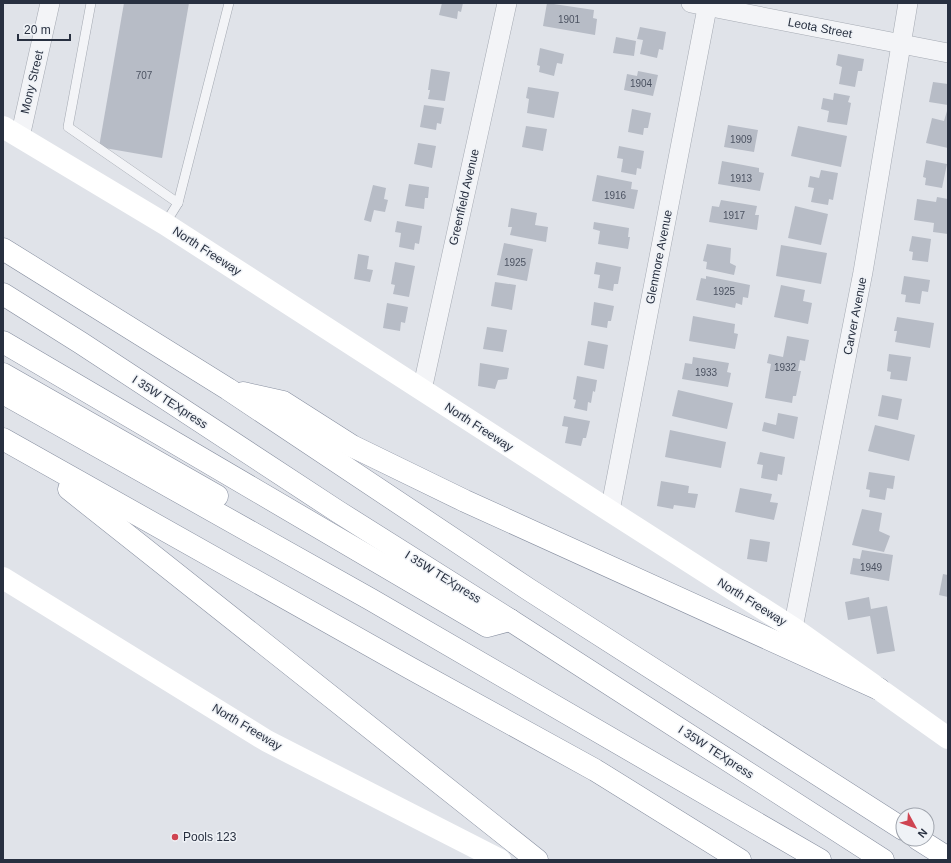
<svg xmlns="http://www.w3.org/2000/svg" width="951" height="863" font-family="Arial,sans-serif">
<rect width="100%" height="100%" fill="#e0e3e9"/>
<!-- building -->
<g fill="#b7bcc6">
<polygon points="124,3 189,3 162,158 99,147"/>
<polygon points="442,3 463,3 461,12 458,11 457,19 439,15"/>
<polygon points="547,3 594,10 593,18 597,19 595,35 543,26"/>
<polygon points="640,27 666,32 663,50 659,49 657,58 640,54 643,40 637,39"/>
<polygon points="616,37 636,41 634,56 613,53"/>
<polygon points="540,48 564,54 562,64 557,63 554,76 539,72 540,66 537,65"/>
<polygon points="838,54 864,59 862,71 858,71 855,87 839,84 842,67 836,65"/>
<polygon points="431,69 450,72 445,101 428,99 430,90 428,90"/>
<polygon points="638,71 658,75 653,96 624,90 627,74 637,76"/>
<polygon points="933,82 948,84 948,105 929,102"/>
<polygon points="528,87 559,92 554,118 527,113 529,99 526,98"/>
<polygon points="834,93 850,96 848,102 851,103 847,125 827,122 829,111 821,109 823,98 833,100"/>
<polygon points="424,105 444,108 441,124 437,123 436,130 420,127"/>
<polygon points="632,109 651,113 648,128 644,128 643,135 628,132"/>
<polygon points="947,111 948,111 948,148 926,143 932,118 944,121"/>
<polygon points="728,125 758,130 754,152 724,147"/>
<polygon points="526,126 547,129 543,151 522,147"/>
<polygon points="798,126 847,136 841,167 791,156"/>
<polygon points="418,143 436,146 432,168 414,164"/>
<polygon points="619,146 644,151 641,169 637,168 636,175 621,172 623,159 617,158"/>
<polygon points="926,160 947,164 942,188 925,185 926,178 923,177"/>
<polygon points="722,161 759,168 759,172 764,173 760,191 718,184"/>
<polygon points="821,170 838,173 833,200 829,199 828,205 811,202 814,188 808,187 810,176 819,178"/>
<polygon points="597,175 632,182 631,189 638,190 634,209 592,201"/>
<polygon points="409,184 429,187 428,198 425,198 424,209 405,206"/>
<polygon points="373,185 386,188 384,199 388,200 385,212 374,210 371,222 364,220"/>
<polygon points="937,197 948,199 948,234 933,232 934,223 914,220 917,199 936,202"/>
<polygon points="721,200 757,206 755,215 759,215 757,230 709,222 712,206 719,207"/>
<polygon points="795,206 828,214 821,245 788,238"/>
<polygon points="511,208 537,213 535,225 548,227 546,242 510,235 512,227 508,227"/>
<polygon points="397,221 422,226 419,244 415,243 414,250 399,247 401,233 395,232"/>
<polygon points="594,222 629,228 628,237 630,237 628,249 598,244 600,231 593,229"/>
<polygon points="912,236 931,239 928,262 912,260 913,252 909,251"/>
<polygon points="504,243 533,249 527,281 497,275"/>
<polygon points="707,244 731,248 730,263 736,266 734,275 706,269 707,262 703,261"/>
<polygon points="781,245 827,253 821,284 776,276"/>
<polygon points="358,254 369,256 367,269 373,270 370,282 354,279"/>
<polygon points="395,262 415,266 409,297 393,294 395,285 391,284"/>
<polygon points="596,262 621,267 618,284 614,284 613,291 598,288 600,275 594,274"/>
<polygon points="706,276 750,285 748,298 743,297 742,305 736,303 735,308 696,300 701,278 706,279"/>
<polygon points="904,276 930,280 928,292 922,291 920,304 905,302 906,295 901,294"/>
<polygon points="495,282 516,285 512,310 491,306"/>
<polygon points="781,285 805,290 803,301 812,303 808,324 774,317"/>
<polygon points="594,302 614,306 611,321 608,321 607,328 591,325"/>
<polygon points="387,303 408,307 405,323 401,322 400,331 383,328"/>
<polygon points="693,316 735,324 734,333 738,334 735,349 689,341"/>
<polygon points="897,317 934,323 930,348 895,342 897,331 894,331"/>
<polygon points="487,327 507,330 503,352 483,349"/>
<polygon points="787,336 809,340 805,361 800,360 798,371 801,371 796,396 793,396 792,403 765,398 771,364 767,363 769,354 783,357"/>
<polygon points="588,341 608,345 604,369 584,365"/>
<polygon points="889,354 911,357 907,381 890,379 891,372 887,371"/>
<polygon points="693,357 729,363 727,372 731,373 728,387 682,379 685,363 692,364"/>
<polygon points="480,363 509,368 507,379 498,380 495,389 478,386"/>
<polygon points="577,376 597,380 595,392 593,391 591,403 588,402 587,411 574,408 576,400 573,399"/>
<polygon points="678,390 733,403 727,429 672,416"/>
<polygon points="882,395 902,399 898,420 878,416"/>
<polygon points="778,413 798,417 794,439 762,431 764,422 776,425"/>
<polygon points="564,416 590,421 586,438 583,438 581,446 565,443 568,427 562,426"/>
<polygon points="875,425 915,435 909,461 868,451"/>
<polygon points="670,430 726,442 721,468 665,457"/>
<polygon points="760,452 785,457 782,475 778,474 777,481 761,478 763,465 757,464"/>
<polygon points="869,472 895,476 893,489 887,488 885,500 869,497 870,490 866,489"/>
<polygon points="661,481 689,486 688,493 698,494 695,508 674,505 673,509 657,506"/>
<polygon points="740,488 772,494 770,502 778,503 774,520 735,512"/>
<polygon points="862,509 882,513 879,531 890,536 884,552 852,545"/>
<polygon points="750,539 770,542 767,562 747,559"/>
<polygon points="862,550 893,555 889,581 850,574 853,558 860,559"/>
<polygon points="943,574 948,575 948,597 939,595"/>
<polygon points="869,597 871,609 887,606 895,651 877,654 870,616 848,620 845,602"/>
</g>
<g fill="none" stroke-linecap="round" stroke-linejoin="round">
<defs>
<g id="service">
<polyline points="91,3 68,127 178,203"/>
<polyline points="165,224 178,203 229,3"/>
</g>
<g id="minor">
<polyline points="691,3 948,53"/>
<polyline points="20,137 50,3"/>
<polyline points="422,390 507,3"/>
<polyline points="610,511 708,3"/>
<polyline points="793,628 863,272 908,3"/>
</g>
<g id="motorway">
<polyline points="3,249 228,389 528,589 903,829"/>
<polyline points="3,294 81,343 337,511 510,620 883,860"/>
<polyline points="3,342 487,626 510,620"/>
<polyline points="3,374 217,496"/>
<polyline points="3,393 370,599 820,860"/>
<polyline points="243,393 283,402 352,446 465,501 879,689"/>
<polyline points="3,439 410,668 595,770 740,860"/>
<polyline points="69,489 537,860"/>
<polyline points="918,839 948,858"/>
</g>
</defs>
<!-- service casing -->
<use href="#service" stroke="#a5aab3" stroke-width="10"/>
<!-- minor casing -->
<use href="#minor" stroke="#a5aab3" stroke-width="20"/>
<!-- motorway casing -->
<use href="#motorway" stroke="#878fa0" stroke-width="23"/>
<!-- service -->
<use href="#service" stroke="#f3f4f7" stroke-width="9"/>
<!-- minor -->
<use href="#minor" stroke="#f3f4f7" stroke-width="19"/>
<!-- secondary -->
<g stroke="#fff" stroke-width="22">
<polyline points="3,127 165,224 610,511 793,628 948,738"/>
<polyline points="3,578 267,741 500,860"/>
</g>
<!-- motorway -->
<use href="#motorway" stroke="#fff" stroke-width="22"/>
</g>
<!-- markers -->
<circle fill="#cf4451" stroke="#eff2f6" stroke-width="1.5" cx="175" cy="837" r="4"/>
<g text-anchor="middle" stroke-width="3" stroke-linejoin="round" paint-order="stroke">
<!-- number labels -->
<g font-size="10" fill="#4c5362">
<text x="569" y="23">1901</text>
<text x="144" y="79">707</text>
<text x="641" y="87">1904</text>
<text x="741" y="143">1909</text>
<text x="741" y="182">1913</text>
<text x="615" y="199">1916</text>
<text x="734" y="219">1917</text>
<text x="515" y="266">1925</text>
<text x="724" y="295">1925</text>
<text x="785" y="371">1932</text>
<text x="706" y="376">1933</text>
<text x="871" y="571">1949</text>
</g>
<!-- street labels -->
<g font-size="12" fill="#283040" stroke="#eff2f6">
<text transform="translate(820 28) rotate(11)" y="4">Leota Street</text>
<text transform="translate(32 82) rotate(-77)" y="4">Mony Street</text>
<text transform="translate(464 197) rotate(-77)" y="4">Greenfield Avenue</text>
<text transform="translate(207 251) rotate(33)" y="4">North Freeway</text>
<text transform="translate(659 257) rotate(-79)" y="4">Glenmore Avenue</text>
<text transform="translate(855 316) rotate(-79)" y="4">Carver Avenue</text>
<text transform="translate(170 402) rotate(33)" y="4">I 35W TEXpress</text>
<text transform="translate(479 427) rotate(33)" y="4">North Freeway</text>
<text transform="translate(443 577) rotate(32)" y="4">I 35W TEXpress</text>
<text transform="translate(752 602) rotate(32)" y="4">North Freeway</text>
<text transform="translate(247 727) rotate(31)" y="4">North Freeway</text>
<text transform="translate(716 752) rotate(33)" y="4">I 35W TEXpress</text>
</g>
<!-- poi labels -->
<g font-size="12" fill="#283040" stroke="#eff2f6" text-anchor="start">
<text x="183" y="841">Pools 123</text>
</g>
</g>
<!-- border -->
<rect width="951" height="863" fill="none" stroke="#283040" stroke-width="8"/>
<!-- north arrow -->
<g transform="translate(915 827) rotate(130)"><circle r="19" fill="#eff2f6" stroke="#9fa4ad"/>
<path d="M0-3L7 15L0 10L-7 15Z" fill="#cf4451"/>
<text y="-6" font-size="11" font-weight="bold" text-anchor="middle" fill="#283040">N</text>
</g>
<!-- scale -->
<path d="M18 34v6h52v-6" fill="none" stroke="#283040" stroke-width="2"/>
<text x="24" y="34" font-size="12" fill="#283040" stroke="#eff2f6" stroke-width="3" paint-order="stroke">20 m</text>
</svg>
